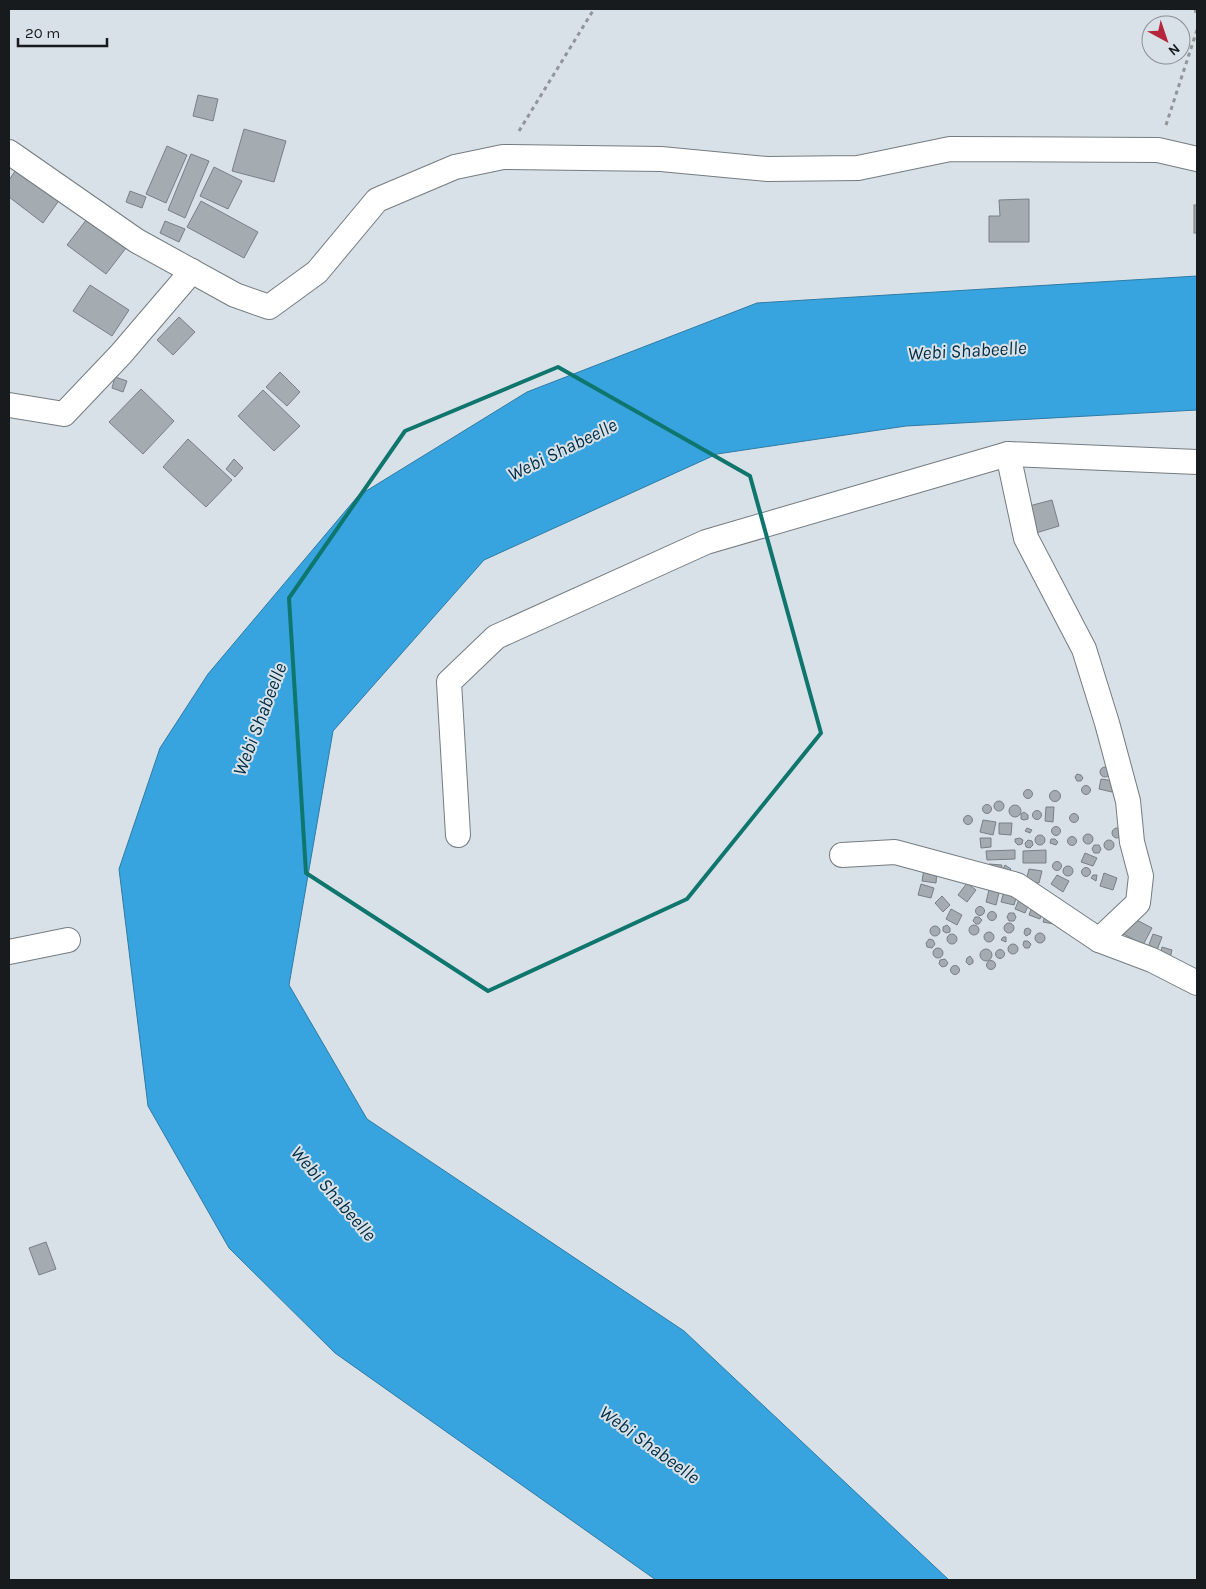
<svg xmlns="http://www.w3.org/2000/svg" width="1206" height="1589" font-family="Karla,sans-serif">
<rect width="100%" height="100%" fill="#d8e1e7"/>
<!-- water -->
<polygon fill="#38a4df" stroke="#2e7ba5" points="1197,276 1197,410 906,426 717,454 484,560 333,731 289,985 367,1119 684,1331 949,1580 656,1580 335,1353 229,1248 148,1106 119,869 160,748 208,674 358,496 527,392 757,303"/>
<!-- building -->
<g fill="#a4acb2" stroke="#788086">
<polygon points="198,95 218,99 213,121 193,116"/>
<polygon points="244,129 286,141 274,182 232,171"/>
<polygon points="167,146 187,155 166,203 146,194"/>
<polygon points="191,154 209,161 185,218 168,210"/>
<polygon points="18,167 60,199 43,223 9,197 9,180"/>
<polygon points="214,167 242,181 228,209 200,196"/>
<polygon points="130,191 146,197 142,208 126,202"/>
<polygon points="1029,199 1029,242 989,242 989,216 1000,216 999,200"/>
<polygon points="201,201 258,232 244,258 187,227"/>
<rect x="1194" y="205" width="3" height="28"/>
<polygon points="87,219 126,248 106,274 67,245"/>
<polygon points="165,221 185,229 179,242 160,233"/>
<polygon points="90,285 129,310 112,336 73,311"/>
<polygon points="179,317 195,332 173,355 157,340"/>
<polygon points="280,372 300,392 287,406 266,387"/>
<polygon points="115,377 127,381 123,392 112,388"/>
<polygon points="141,389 174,421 143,454 109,422"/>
<polygon points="263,390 300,426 274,451 238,416"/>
<polygon points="188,439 232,480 206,507 163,467"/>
<polygon points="234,459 243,468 235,477 226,469"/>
<polygon points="1052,500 1059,526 1036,533 1029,506"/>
<circle cx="1105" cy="772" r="5"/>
<polygon points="1077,774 1081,775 1083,778 1081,781 1077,781 1075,777"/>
<polygon points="1101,779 1114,781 1112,792 1099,789"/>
<circle cx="1086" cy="790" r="4.5"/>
<circle cx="1028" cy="794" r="4.5"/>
<circle cx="1055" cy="796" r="5.5"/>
<circle cx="999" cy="806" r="5"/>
<circle cx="987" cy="809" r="4.5"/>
<circle cx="1015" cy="811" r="6"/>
<polygon points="1046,807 1054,807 1053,822 1045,821"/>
<circle cx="1037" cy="815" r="4.5"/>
<polygon points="1024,812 1028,815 1028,819 1024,820 1021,819 1021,814"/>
<circle cx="1074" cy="818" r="4.5"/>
<circle cx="968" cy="820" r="4.5"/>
<polygon points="983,820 996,822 993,835 980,832"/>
<polygon points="999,823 1012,823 1011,835 999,834"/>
<circle cx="1056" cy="831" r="4.5"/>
<polygon points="1027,828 1032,830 1030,833 1025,831"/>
<circle cx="1117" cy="833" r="5"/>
<circle cx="1088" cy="839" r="5"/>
<circle cx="1040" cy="840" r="5"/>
<circle cx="1072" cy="841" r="4.5"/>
<polygon points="980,838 991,838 991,847 981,848"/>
<polygon points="1020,838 1023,840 1022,844 1018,845 1015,842 1015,839"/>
<polygon points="1051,839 1055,839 1058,842 1056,845 1050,843"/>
<polygon points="1028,840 1032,841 1033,845 1030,848 1026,847 1025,843"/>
<circle cx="1109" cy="845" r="5"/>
<polygon points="1094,845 1099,845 1101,849 1099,853 1094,853 1092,849"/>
<polygon points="1015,850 1015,859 987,860 986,851"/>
<polygon points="1046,850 1046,863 1023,863 1023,851"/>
<polygon points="1085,853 1097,858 1093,866 1081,862"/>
<circle cx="1057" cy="866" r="4.5"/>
<polygon points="989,864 1002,865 1001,874 988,874"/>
<polygon points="1005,865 1011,869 1008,872 1004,872 1003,869"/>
<circle cx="1068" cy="871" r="5"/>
<circle cx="1086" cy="872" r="4.5"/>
<polygon points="924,869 937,871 936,883 922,881"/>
<polygon points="1029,869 1042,871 1039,883 1026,881"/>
<polygon points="1104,873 1117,878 1113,890 1100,886"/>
<polygon points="1057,875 1069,881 1063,892 1051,884"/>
<polygon points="1093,875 1097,875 1096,881 1091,878"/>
<polygon points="967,883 976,890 967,902 958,895"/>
<polygon points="921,884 934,888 931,898 918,895"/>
<polygon points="990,886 1000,889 996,905 986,902"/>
<polygon points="1005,888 1018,891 1014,905 1001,902"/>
<polygon points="1021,895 1031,899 1025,913 1015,909"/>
<polygon points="942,896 950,905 943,912 935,903"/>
<polygon points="1034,901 1045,905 1040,919 1029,915"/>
<circle cx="980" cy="911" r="4.5"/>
<polygon points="951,909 962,915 957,925 946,919"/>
<polygon points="1047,909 1057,912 1054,924 1043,922"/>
<circle cx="992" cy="916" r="4.5"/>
<polygon points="1009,913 1014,913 1016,917 1014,921 1009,921 1007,917"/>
<polygon points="975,917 979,917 982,920 979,924 976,924 973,921"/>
<polygon points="1131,917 1152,928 1143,945 1122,933"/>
<circle cx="1009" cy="928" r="5"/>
<circle cx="974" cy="930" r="5"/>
<polygon points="947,925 950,928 950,932 946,933 943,931 943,927"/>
<circle cx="935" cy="931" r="5"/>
<polygon points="1028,928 1031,930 1030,934 1026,936 1024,933 1025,929"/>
<circle cx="989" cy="937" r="5"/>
<circle cx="1040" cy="938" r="5"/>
<polygon points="1153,934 1162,937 1156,953 1147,950"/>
<circle cx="952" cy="939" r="5"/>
<polygon points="1003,937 1006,937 1006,942 1001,940"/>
<polygon points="929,939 933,940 935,944 932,948 927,947 926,943"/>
<polygon points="1024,941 1028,941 1031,944 1029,948 1025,948 1023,945"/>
<circle cx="1013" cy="949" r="5"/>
<polygon points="1162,947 1172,950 1170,958 1160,955"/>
<circle cx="938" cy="953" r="5"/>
<circle cx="986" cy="955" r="6"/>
<circle cx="1000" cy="954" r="4.5"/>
<polygon points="970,956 973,960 973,963 969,965 966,962 967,958"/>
<polygon points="945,959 948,963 946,966 942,967 939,964 940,960"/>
<circle cx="991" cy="965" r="4.5"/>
<circle cx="955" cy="970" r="4.5"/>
<polygon points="46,1242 56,1269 39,1275 29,1248"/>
</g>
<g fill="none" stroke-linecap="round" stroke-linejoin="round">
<defs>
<g id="street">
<polyline points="9,152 137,241 235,295 269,307 317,272 377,200 455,167 503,157 661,159 767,169 858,168 950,149 1158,150 1197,159"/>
<polyline points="9,405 64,414 121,354 192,271"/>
<polyline points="1008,454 1026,538 1084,649 1107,723 1128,801 1132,842 1141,876 1138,903 1099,940"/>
<polyline points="458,835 449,682 496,637 706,542 1008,454 1197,462"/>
<polyline points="842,855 895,852 1017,885 1099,940 1152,960 1197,983"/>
<polyline points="9,952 68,940"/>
</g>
</defs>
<!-- street casing -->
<use href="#street" stroke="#747c81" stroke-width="26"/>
<!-- path -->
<g stroke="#8f969a" stroke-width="3" stroke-dasharray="4 4" stroke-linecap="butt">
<polyline points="1195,9 1197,16"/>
<polyline points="1166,125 1197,30"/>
<polyline points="519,131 594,9"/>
</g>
<!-- street -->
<use href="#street" stroke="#fff" stroke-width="24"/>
</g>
<!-- marked area -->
<path fill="none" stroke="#0f766e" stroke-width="4" stroke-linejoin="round" d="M 558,367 L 750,476 L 821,733 L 687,899 L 488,991 L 306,873 L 289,598 L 405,431 Z"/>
<g text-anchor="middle" stroke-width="4" stroke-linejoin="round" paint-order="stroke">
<!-- water labels -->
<g font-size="19" font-style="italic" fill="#002e46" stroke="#d8e1e7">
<text transform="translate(967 350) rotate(-3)" y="7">Webi Shabeelle</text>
<text transform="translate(562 449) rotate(-26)" y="7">Webi Shabeelle</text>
<text transform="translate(259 719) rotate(-69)" y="7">Webi Shabeelle</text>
<text transform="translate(334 1193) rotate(49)" y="7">Webi Shabeelle</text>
<text transform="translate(650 1444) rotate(36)" y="7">Webi Shabeelle</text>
</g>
</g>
<!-- border -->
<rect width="1206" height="1589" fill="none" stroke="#181b1d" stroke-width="20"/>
<!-- north arrow -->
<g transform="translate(1166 40) rotate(140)"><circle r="24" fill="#d8e1e7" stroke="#8b9296"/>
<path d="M0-4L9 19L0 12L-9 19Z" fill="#b6253c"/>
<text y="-8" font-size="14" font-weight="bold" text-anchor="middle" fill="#181b1d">N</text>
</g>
<!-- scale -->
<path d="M18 38v8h89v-8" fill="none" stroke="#181b1d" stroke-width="2.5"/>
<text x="25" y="38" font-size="15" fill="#181b1d" stroke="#d8e1e7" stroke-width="4" paint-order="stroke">20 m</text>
</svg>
